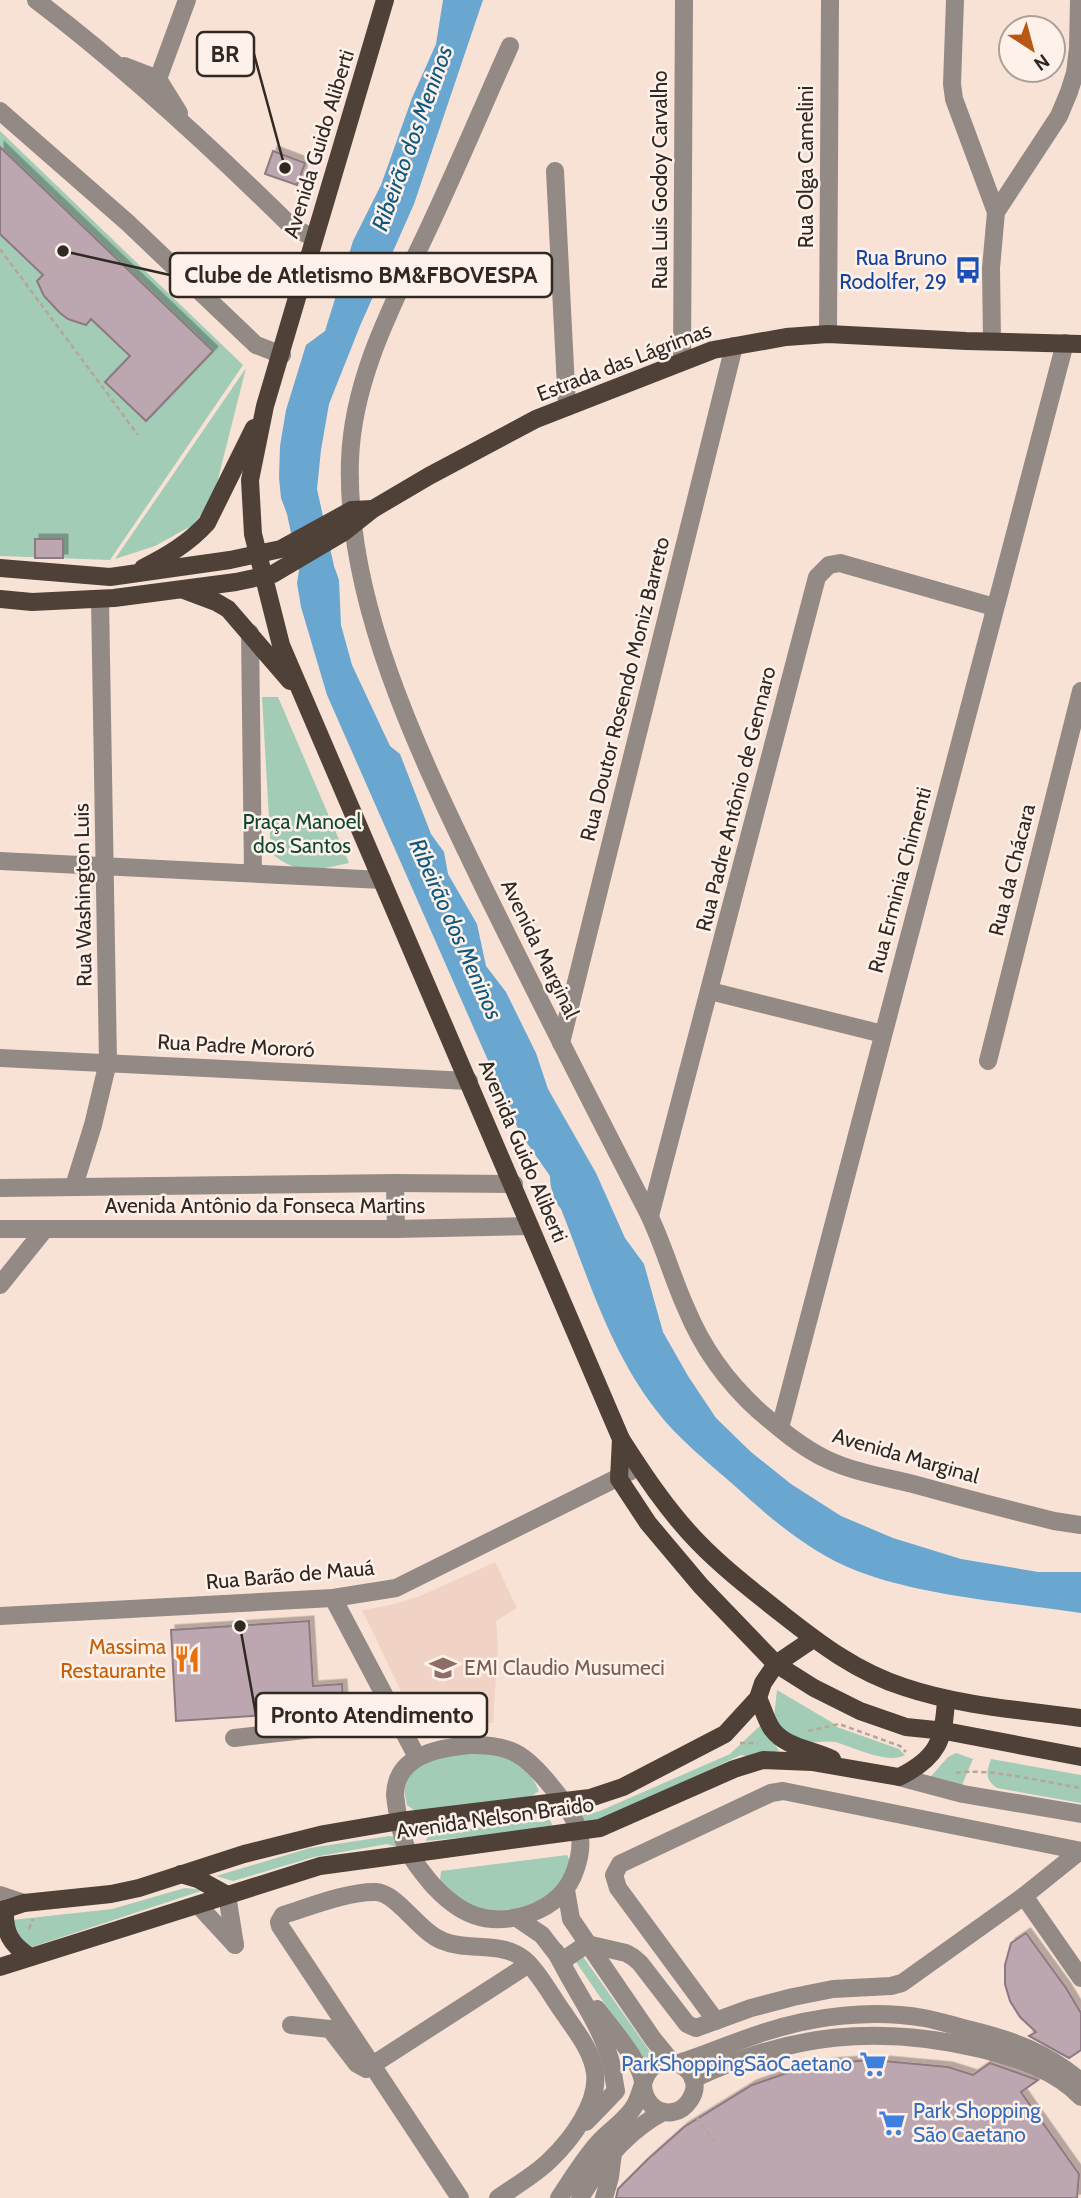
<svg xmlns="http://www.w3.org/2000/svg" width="1081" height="2198" font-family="Cabin,sans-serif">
<defs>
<filter id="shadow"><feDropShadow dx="4.5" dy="-4.5" stdDeviation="0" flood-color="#0004"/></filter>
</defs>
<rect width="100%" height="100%" fill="#f8e2d6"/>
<!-- built -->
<polygon fill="#f0d3c4" points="495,1562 517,1608 496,1621 498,1644 493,1723 419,1729 362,1610 391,1605 420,1596"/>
<!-- green -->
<g fill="#a2ccb5">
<polygon points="0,131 243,365 110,560 0,556"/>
<polygon points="246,368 213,499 193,525 155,546 115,559"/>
<path d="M 262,697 L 278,697 L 349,863 C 317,870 298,876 271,853 Z"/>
<path d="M 777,1690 L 833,1723 L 837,1727 L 899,1749 L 905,1755 C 888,1765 854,1747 835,1742 C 819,1739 803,1749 787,1735 C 782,1731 778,1722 774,1717 Z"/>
<polygon points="763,1723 779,1751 750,1757 741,1755 621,1811 589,1823 579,1822 579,1813 587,1815 600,1811 730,1754"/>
<path d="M 496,1748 C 520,1760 528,1767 539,1791 L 529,1798 L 415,1811 L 407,1805 C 406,1800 404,1793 405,1788 C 411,1753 469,1752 496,1748 Z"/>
<polygon points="956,1753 973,1759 962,1785 926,1782 948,1757"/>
<path d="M 991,1759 L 1081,1775 L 1081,1803 L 997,1788 C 985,1780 986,1772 991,1759 Z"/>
<polygon points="548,1817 552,1824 549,1829 426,1841 428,1834 524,1822 544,1822"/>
<polygon points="389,1836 396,1837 397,1847 387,1844 314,1857 233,1881 216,1876 310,1848"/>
<path d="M 567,1855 L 571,1863 C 568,1869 566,1878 562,1883 C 541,1909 487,1920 460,1900 C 453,1895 446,1887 440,1881 L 441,1871 Z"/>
<polygon points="185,1888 204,1890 26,1949 17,1945 12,1920 112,1909"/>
<polygon points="579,1951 656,2060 646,2064 574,1959"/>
</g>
<!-- water -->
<path fill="#69a7d0" d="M 443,0 L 483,0 L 414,204 L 360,326 L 329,404 L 321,450 L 317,489 L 334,566 L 339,580 L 341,625 L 352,665 L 390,746 L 400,754 L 431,834 L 444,852 L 448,874 L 477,924 L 486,966 L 506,992 L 536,1053 L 548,1089 L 596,1173 L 625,1238 L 644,1264 L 663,1332 L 688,1376 L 716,1418 L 751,1452 L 791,1484 L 841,1516 L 893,1538 L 961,1559 L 1038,1572 L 1081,1572 L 1081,1613 C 1010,1602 925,1597 857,1571 C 811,1553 772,1520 736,1487 C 709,1463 678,1439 656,1410 C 610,1351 588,1277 561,1209 C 554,1201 550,1188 550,1176 L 520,1133 L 327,695 L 301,607 L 297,583 L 299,571 L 287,514 L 281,498 L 279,478 L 280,446 L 286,410 L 306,345 L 325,331 L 353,241 L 381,185 L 412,98 L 436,44 Z"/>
<!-- building -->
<g fill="#bca6af" stroke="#8d7981" stroke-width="2" filter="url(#shadow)">
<polygon points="0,147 213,351 146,421 105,382 130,356 91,319 86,325 68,319 60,313 44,296 37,281 43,275 0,234"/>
<polygon points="273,151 305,163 297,185 265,174"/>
<rect x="35" y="539" width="28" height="19"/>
<polygon points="309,1621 313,1686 342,1684 343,1699 281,1703 281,1714 176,1721 171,1630"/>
<polygon points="1026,1933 1066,1988 1081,2013 1081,2050 1069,2058 1029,2036 1036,2032 1020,2017 1010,2001 1005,1984 1005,1965 1011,1943"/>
<polygon points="873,2060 948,2067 973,2075 990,2063 1038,2080 1021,2092 1079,2174 1077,2198 616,2198 618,2189 647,2160 684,2127 752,2085 804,2067 828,2063"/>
</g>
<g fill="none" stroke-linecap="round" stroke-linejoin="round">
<!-- path -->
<g stroke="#b7a59c" stroke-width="2.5" stroke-dasharray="5 3.5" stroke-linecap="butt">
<polyline points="0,249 138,435"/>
<polyline points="808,1731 839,1724 900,1746 906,1752"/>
<polyline points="740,1743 758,1743"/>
<path d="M 956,1773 C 987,1767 1048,1783 1081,1788"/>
<polyline points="29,1929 33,1919"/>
<polyline points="697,2118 715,2142"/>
</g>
<!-- minor -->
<g stroke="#938a85" stroke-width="18">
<path d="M 36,0 C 127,69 211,147 292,227 L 314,238"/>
<polyline points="955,0 952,84 954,99 996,212"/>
<path d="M 510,46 C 484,104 459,163 432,221 C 397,297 353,374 350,460 C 345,606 423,761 485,890 C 537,996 591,1102 645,1207 C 662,1239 671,1275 686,1308 C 702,1347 728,1383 759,1411 C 780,1429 801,1447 826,1459 C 853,1472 884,1477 913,1484 C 960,1497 1006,1509 1054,1521 L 1081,1525"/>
<polyline points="124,66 158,79 179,113"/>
<polyline points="158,79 187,0"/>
<polyline points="0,111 128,223 256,345 282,355"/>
<polyline points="555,171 567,407"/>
<polyline points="828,334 830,0"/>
<polyline points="992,341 991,268 996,212 1059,116 1069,92 1075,73 1078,48 1079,0"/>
<polyline points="682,360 684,0"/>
<polyline points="250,633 253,873"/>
<polyline points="0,861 382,880"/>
<polyline points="710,991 883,1034"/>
<polyline points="561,1043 734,346"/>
<polyline points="0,1058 469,1081"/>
<polyline points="988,1061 1081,691"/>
<polyline points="395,1183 396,1229"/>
<polyline points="74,1186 93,1125 108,1062 100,599"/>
<polyline points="0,1188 395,1183 514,1184"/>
<polyline points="650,1216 817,577 829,565 840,563 994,607"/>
<polyline points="0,1229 396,1229 530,1226"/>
<polyline points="0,1285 45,1229"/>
<polyline points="780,1428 1065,343"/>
<polyline points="333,1598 417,1757"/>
<polyline points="0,1616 333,1598 396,1588 639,1467"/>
<polyline points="234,1738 395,1720"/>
<path d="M 470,1745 C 511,1744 526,1755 551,1786 C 562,1799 573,1814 579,1831 C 582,1843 580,1856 576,1868 C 569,1891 552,1906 529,1914 C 487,1928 458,1914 430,1882 C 422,1872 411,1859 406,1847 C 400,1831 397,1812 395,1795 C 396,1755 438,1748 470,1745 Z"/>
<polyline points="899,1777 963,1794 1081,1814"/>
<polyline points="566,1890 571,1919 653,2039 671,2061"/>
<polyline points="0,1895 24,1903"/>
<polyline points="227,1895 235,1945"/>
<polyline points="1024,1896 1081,1978"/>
<polyline points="199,1906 235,1945"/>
<polyline points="517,1918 542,1935 562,1961"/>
<path d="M 556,1952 C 573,1988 599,2021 610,2059 C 613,2069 614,2081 616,2091 L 586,2122"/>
<polyline points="562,1961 587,1944 626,1953 633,1957 640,1963 687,2024 696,2028 751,2008 793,1997 833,1989 891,1986 902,1983 1024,1896 1080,1851"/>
<path d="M 597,2009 C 610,2027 641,2061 643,2082"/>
<polyline points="716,2021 618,1888 614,1875 620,1864 771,1793 783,1791 1081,1851"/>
<polyline points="291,2025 330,2029 357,2064 366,2069 529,1964"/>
<path d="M 679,2063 C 708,2054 736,2041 765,2032 C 814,2016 872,2009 924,2018 C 940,2021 955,2026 971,2030 C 1012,2040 1049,2053 1081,2082"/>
<path d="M 693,2079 C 790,2034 877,2024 981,2049 C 1017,2058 1055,2070 1081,2097"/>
<path d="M 460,2198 L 280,1926 L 279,1922 L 283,1915 C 309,1907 349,1891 376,1892 C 397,1893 419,1932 443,1941 C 467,1951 500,1942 521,1957 C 536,1967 552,1997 563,2012 C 575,2030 592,2050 595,2073 C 599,2103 571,2140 550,2160 C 535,2175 515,2186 498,2198"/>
<path d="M 559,2198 C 572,2179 584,2158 600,2141 C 611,2129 629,2118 636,2103 C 640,2095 642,2086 645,2078 C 659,2044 710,2070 690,2100 C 686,2106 680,2111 673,2112 C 655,2115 643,2100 643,2083"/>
<path d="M 580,2198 C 601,2163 627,2131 663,2112"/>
<polyline points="604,2198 610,2177 613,2153"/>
</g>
<!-- major -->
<g stroke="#4f4138" stroke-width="18">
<path d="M 385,0 L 265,406 L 250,480 L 253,534 L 281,645 L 621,1439 C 644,1475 668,1511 697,1541 C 723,1568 753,1591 782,1614 C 820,1644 857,1672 904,1687 C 960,1706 1022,1710 1081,1718"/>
<polyline points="0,568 110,577 230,560 281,549 352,510 373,509"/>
<path d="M 143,568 C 167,556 189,543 207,523 L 254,428"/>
<polyline points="184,590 216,602 228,609 290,681"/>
<polyline points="0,599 32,602 114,598 236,582 273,574 344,532 373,509 429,476 536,419 713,350 786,337 828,334 966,341 1081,344"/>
<polyline points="621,1439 619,1479 648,1523 701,1586 776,1664 814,1688 860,1711 906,1727 945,1731 1081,1757"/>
<path d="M 758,1698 C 763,1708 766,1720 772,1729 C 786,1748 812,1749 832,1759"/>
<polyline points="181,1874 198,1879 227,1895"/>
<path d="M 5,1909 C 4,1932 10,1944 30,1957"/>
<polyline points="0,1911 24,1903 111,1894 139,1888 244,1854 324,1834 400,1821 590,1798 623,1787 725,1734 758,1698 763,1683 776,1664 813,1639"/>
<path d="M 0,1967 L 320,1866 L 600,1828 L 734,1769 L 763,1760 L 812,1762 L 899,1777 C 938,1758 944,1740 946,1699"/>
</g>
</g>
<!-- icons -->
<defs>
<symbol id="bus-bare" viewBox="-9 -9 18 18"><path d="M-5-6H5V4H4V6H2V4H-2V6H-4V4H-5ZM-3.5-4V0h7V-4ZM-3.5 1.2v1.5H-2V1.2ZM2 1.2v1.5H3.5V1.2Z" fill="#1a4fb4" stroke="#fef1ea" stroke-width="2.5" paint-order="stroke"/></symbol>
<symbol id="restaurant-bare" viewBox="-9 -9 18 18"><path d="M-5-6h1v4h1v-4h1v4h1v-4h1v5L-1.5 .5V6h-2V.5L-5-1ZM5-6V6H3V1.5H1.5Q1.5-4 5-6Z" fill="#e8710a" stroke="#fef1ea" stroke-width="2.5" paint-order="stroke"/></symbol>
<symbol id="school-bare" viewBox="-9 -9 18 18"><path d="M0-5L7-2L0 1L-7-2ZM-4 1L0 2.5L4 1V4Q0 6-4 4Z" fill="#8d6e63" stroke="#fef1ea" stroke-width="2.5" paint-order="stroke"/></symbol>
<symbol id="supermarket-bare" viewBox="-9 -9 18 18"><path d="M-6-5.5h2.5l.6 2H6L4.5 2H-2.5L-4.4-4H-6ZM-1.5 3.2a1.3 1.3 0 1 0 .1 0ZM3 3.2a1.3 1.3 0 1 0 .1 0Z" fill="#3f7fe0" stroke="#fef1ea" stroke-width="2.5" paint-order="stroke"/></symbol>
</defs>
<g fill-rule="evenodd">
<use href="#bus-bare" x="949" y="251" width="38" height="38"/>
<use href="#restaurant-bare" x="168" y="1640" width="38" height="38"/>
<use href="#school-bare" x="424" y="1649" width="38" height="38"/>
<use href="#supermarket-bare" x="854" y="2045" width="38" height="38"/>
<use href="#supermarket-bare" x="873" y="2104" width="38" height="38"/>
</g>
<g text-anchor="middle" stroke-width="5" stroke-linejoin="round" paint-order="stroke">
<!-- street labels -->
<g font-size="21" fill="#302823" stroke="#fef1ea">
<text transform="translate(319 144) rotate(-73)" y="7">Avenida Guido Aliberti</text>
<text transform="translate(806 167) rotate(-90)" y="7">Rua Olga Camelini</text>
<text transform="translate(660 180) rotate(-90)" y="7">Rua Luis Godoy Carvalho</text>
<text transform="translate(624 362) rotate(-21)" y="7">Estrada das Lágrimas</text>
<text transform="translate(625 689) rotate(-76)" y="7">Rua Doutor Rosendo Moniz Barreto</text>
<text transform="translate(736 799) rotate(-76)" y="7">Rua Padre Antônio de Gennaro</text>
<text transform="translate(1012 870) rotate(-76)" y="7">Rua da Chácara</text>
<text transform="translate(900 880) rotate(-75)" y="7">Rua Erminia Chimenti</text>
<text transform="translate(83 895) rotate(-91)" y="7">Rua Washington Luis</text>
<text transform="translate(540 949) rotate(64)" y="7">Avenida Marginal</text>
<text transform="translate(236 1046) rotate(3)" y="7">Rua Padre Mororó</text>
<text transform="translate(523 1151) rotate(67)" y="7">Avenida Guido Aliberti</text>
<text x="265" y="1213">Avenida Antônio da Fonseca Martins</text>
<text transform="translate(906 1456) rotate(16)" y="7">Avenida Marginal</text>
<text transform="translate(290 1575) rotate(-5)" y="7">Rua Barão de Mauá</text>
<text transform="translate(495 1818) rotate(-8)" y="7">Avenida Nelson Braido</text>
</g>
<!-- transit labels -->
<g font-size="21" fill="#164399" stroke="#fef1ea" text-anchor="end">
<text x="947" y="265">Rua Bruno<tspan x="947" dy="24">Rodolfer, 29</tspan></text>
</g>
<!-- park labels -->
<g font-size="21" fill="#0f4830" stroke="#fef1ea">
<text x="302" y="829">Praça Manoel<tspan x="302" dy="24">dos Santos</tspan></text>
</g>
<!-- food labels -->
<g font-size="21" fill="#c56008" stroke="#fef1ea" text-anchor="end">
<text x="166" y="1654">Massima<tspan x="166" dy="24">Restaurante</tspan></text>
</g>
<!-- education labels -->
<g font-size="21" fill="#785e54" stroke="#fef1ea" text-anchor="start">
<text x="464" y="1675">EMI Claudio Musumeci</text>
</g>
<!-- shop labels -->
<g font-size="21" fill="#366cbe" stroke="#fef1ea" text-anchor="end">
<text x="852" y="2071">ParkShoppingSãoCaetano</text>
<text x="913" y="2118" text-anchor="start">Park Shopping<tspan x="913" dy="24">São Caetano</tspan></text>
</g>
<!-- water labels -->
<g font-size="23" font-style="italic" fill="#0d5982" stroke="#fef1ea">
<text transform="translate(412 138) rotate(-70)" y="8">Ribeirão dos Meninos</text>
<text transform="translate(456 929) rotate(66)" y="8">Ribeirão dos Meninos</text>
</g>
</g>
<!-- callouts -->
<path fill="none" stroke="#302823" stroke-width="2.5" d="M285 168L254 54M63 251L170 275M240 1626L256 1715"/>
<g fill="#302823" stroke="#fef1ea" stroke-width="2.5">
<circle cx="285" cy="168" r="7"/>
<circle cx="63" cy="251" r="7"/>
<circle cx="240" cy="1626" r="7"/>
</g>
<g fill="#fef1ea" stroke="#302823" stroke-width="2.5">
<rect x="197" y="32" width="57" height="44" rx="7"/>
<rect x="170" y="253" width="382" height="44" rx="7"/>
<rect x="256" y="1693" width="231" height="44" rx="7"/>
</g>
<g font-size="23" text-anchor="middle" font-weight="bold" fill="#302823">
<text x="225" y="62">BR</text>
<text x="361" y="283">Clube de Atletismo BM&amp;FBOVESPA</text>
<text x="372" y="1723">Pronto Atendimento</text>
</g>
<!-- north arrow -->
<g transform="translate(1032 49) rotate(144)"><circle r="33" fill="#fef1ea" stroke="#aca19a" stroke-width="2"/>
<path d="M0-5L12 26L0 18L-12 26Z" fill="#b85814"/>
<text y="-10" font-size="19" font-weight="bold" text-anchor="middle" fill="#302823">N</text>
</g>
</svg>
